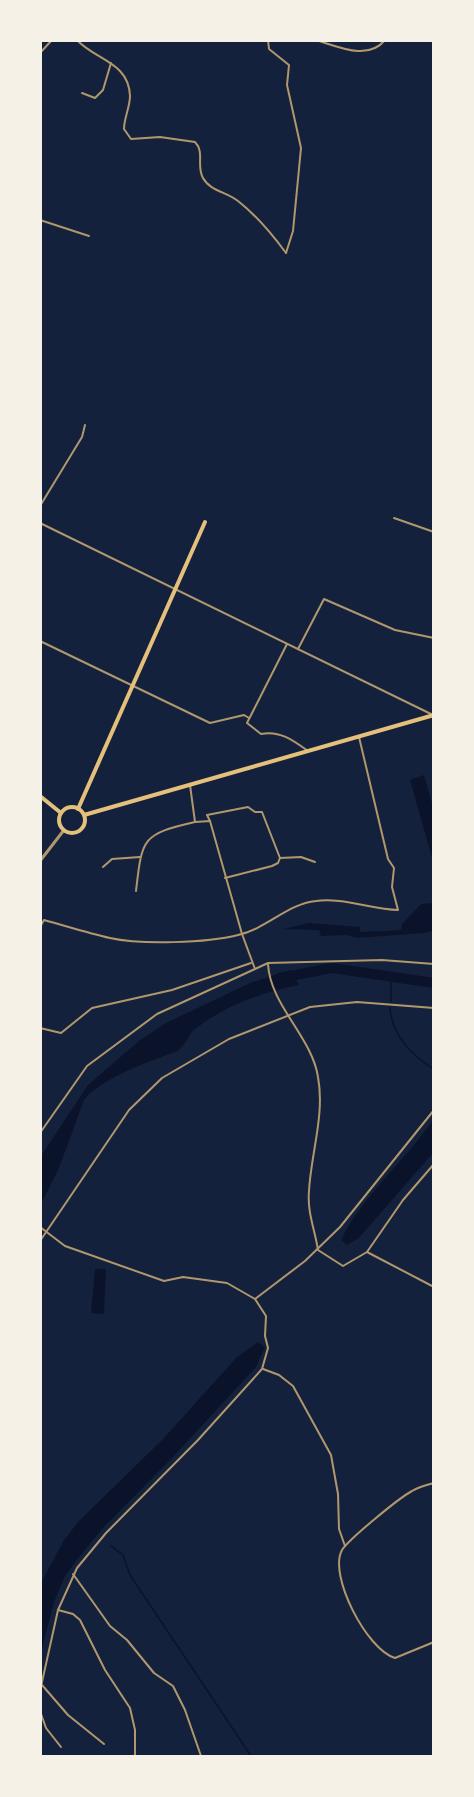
<svg xmlns="http://www.w3.org/2000/svg" width="474" height="1797" font-family="'Fira Sans Condensed',sans-serif">
<rect width="100%" height="100%" fill="#14213d"/>
<!-- water -->
<g fill="#0b132b">
<polygon points="424,775 433,807 433,861 410,780"/>
<polygon points="433,903 433,931 424,933 357,938 347,935 321,936 319,930 284,929 309,923 360,927 360,932 401,930 402,924 421,904"/>
<path d="M 290,970 L 299,985 C 263,992 223,1006 194,1030 C 187,1036 186,1046 177,1051 C 150,1062 102,1077 84,1100 L 59,1168 L 41,1204 L 41,1156 L 88,1085 L 139,1041 L 164,1024 L 250,983 Z"/>
<path d="M 433,1120 L 433,1153 L 359,1238 L 347,1245 L 341,1240 C 363,1195 405,1161 433,1120 Z"/>
<polygon points="95,1269 106,1269 104,1314 91,1313"/>
<polygon points="258,1342 265,1347 256,1367 173,1457 101,1530 76,1561 65,1576 54,1602 41,1652 41,1583 64,1540 79,1521 163,1439 237,1357"/>
</g>
<g fill="none" stroke-linecap="round" stroke-linejoin="round">
<!-- stream -->
<g stroke="#0b132b" stroke-width="1.5">
<polyline points="391,1002 391,976"/>
<path d="M 390,1007 C 391,1034 412,1056 434,1069"/>
<polyline points="111,1546 123,1555 130,1575 251,1756"/>
</g>
<!-- river -->
<polyline stroke="#0b132b" stroke-width="10" points="280,978 332,968 434,983"/>
<!-- minor -->
<g stroke="#b1986c" stroke-width="2">
<path d="M 77,40 C 95,60 129,62 130,96 C 130,107 124,118 124,129 L 131,139 L 160,137 L 195,142 C 205,152 196,166 203,178 C 210,191 227,192 238,201 C 256,215 272,234 286,253"/>
<polyline points="268,40 269,49 289,65 287,85 301,148 293,231 286,253"/>
<path d="M 316,40 C 339,47 368,61 385,40"/>
<polyline points="40,53 52,40"/>
<polyline points="82,93 95,98 103,90 111,63"/>
<polyline points="40,220 89,236"/>
<polyline points="40,506 82,437 85,425"/>
<polyline points="394,518 434,532"/>
<polyline points="40,523 431,714"/>
<polyline points="40,641 210,723 244,715 249,718"/>
<path d="M 287,644 L 247,723 L 261,734 C 279,730 293,740 308,751"/>
<polyline points="298,649 324,599 395,630 434,638"/>
<polyline points="190,785 195,822 210,821 242,934 255,969"/>
<polyline points="210,821 207,815 248,807 255,812 262,812 280,858"/>
<polyline points="103,867 112,859 140,857"/>
<polyline points="225,878 272,866 278,863 280,858 301,857 315,862"/>
<path d="M 136,891 C 142,838 142,834 195,822"/>
<path d="M 40,927 L 44,920 C 66,926 88,933 110,938 C 141,945 207,943 238,935 C 268,928 287,904 316,901 C 340,897 372,909 398,910 L 392,887 L 394,868 L 388,859 L 359,737"/>
<path d="M 268,964 C 270,1005 312,1037 318,1077 C 325,1115 311,1153 309,1191 C 307,1212 315,1230 318,1250 L 343,1266 L 367,1252 L 434,1287"/>
<polyline points="40,1028 61,1033 92,1008 172,990 251,963"/>
<polyline points="40,1133 87,1066 157,1014 255,969 268,963 382,960 434,964"/>
<polyline points="40,1227 65,1246 164,1281 183,1277 227,1283 255,1299 305,1261 340,1227 434,1110"/>
<polyline points="40,1241 129,1110 162,1078 229,1039 310,1007 357,1002 434,1008"/>
<polyline points="367,1252 403,1200 434,1164"/>
<polyline points="263,1369 279,1375 293,1386 331,1455 338,1494 339,1529 345,1546"/>
<path d="M 434,1483 C 426,1485 418,1487 412,1491 C 399,1498 349,1539 342,1550 C 328,1575 367,1650 395,1658 L 434,1642"/>
<polyline points="73,1574 110,1626 127,1640 154,1673 173,1686 185,1710 201,1756"/>
<polyline points="58,1610 73,1614 80,1620 105,1670 130,1708 135,1730 135,1756"/>
<polyline points="42,1685 68,1715 104,1744"/>
<polyline points="40,1691 58,1610 77,1568 106,1533 198,1440 262,1369 268,1348 265,1336 266,1316 255,1299"/>
<polyline points="40,1711 46,1728 61,1747"/>
</g>
<!-- tertiary -->
<polyline stroke="#b1986c" stroke-width="3" points="40,861 64,830"/>
<!-- secondary -->
<g stroke="#e5c07b" stroke-width="4">
<polyline points="78,809 205,522"/>
<polyline points="84,815 434,715"/>
</g>
<!-- primary -->
<g stroke="#e5c07b" stroke-width="4">
<polyline points="40,796 61,813"/>
<circle cx="72" cy="820" r="13"/>
</g>
</g>
<!-- border -->
<rect width="474" height="1797" fill="none" stroke="#f6f1e7" stroke-width="84"/>
</svg>
